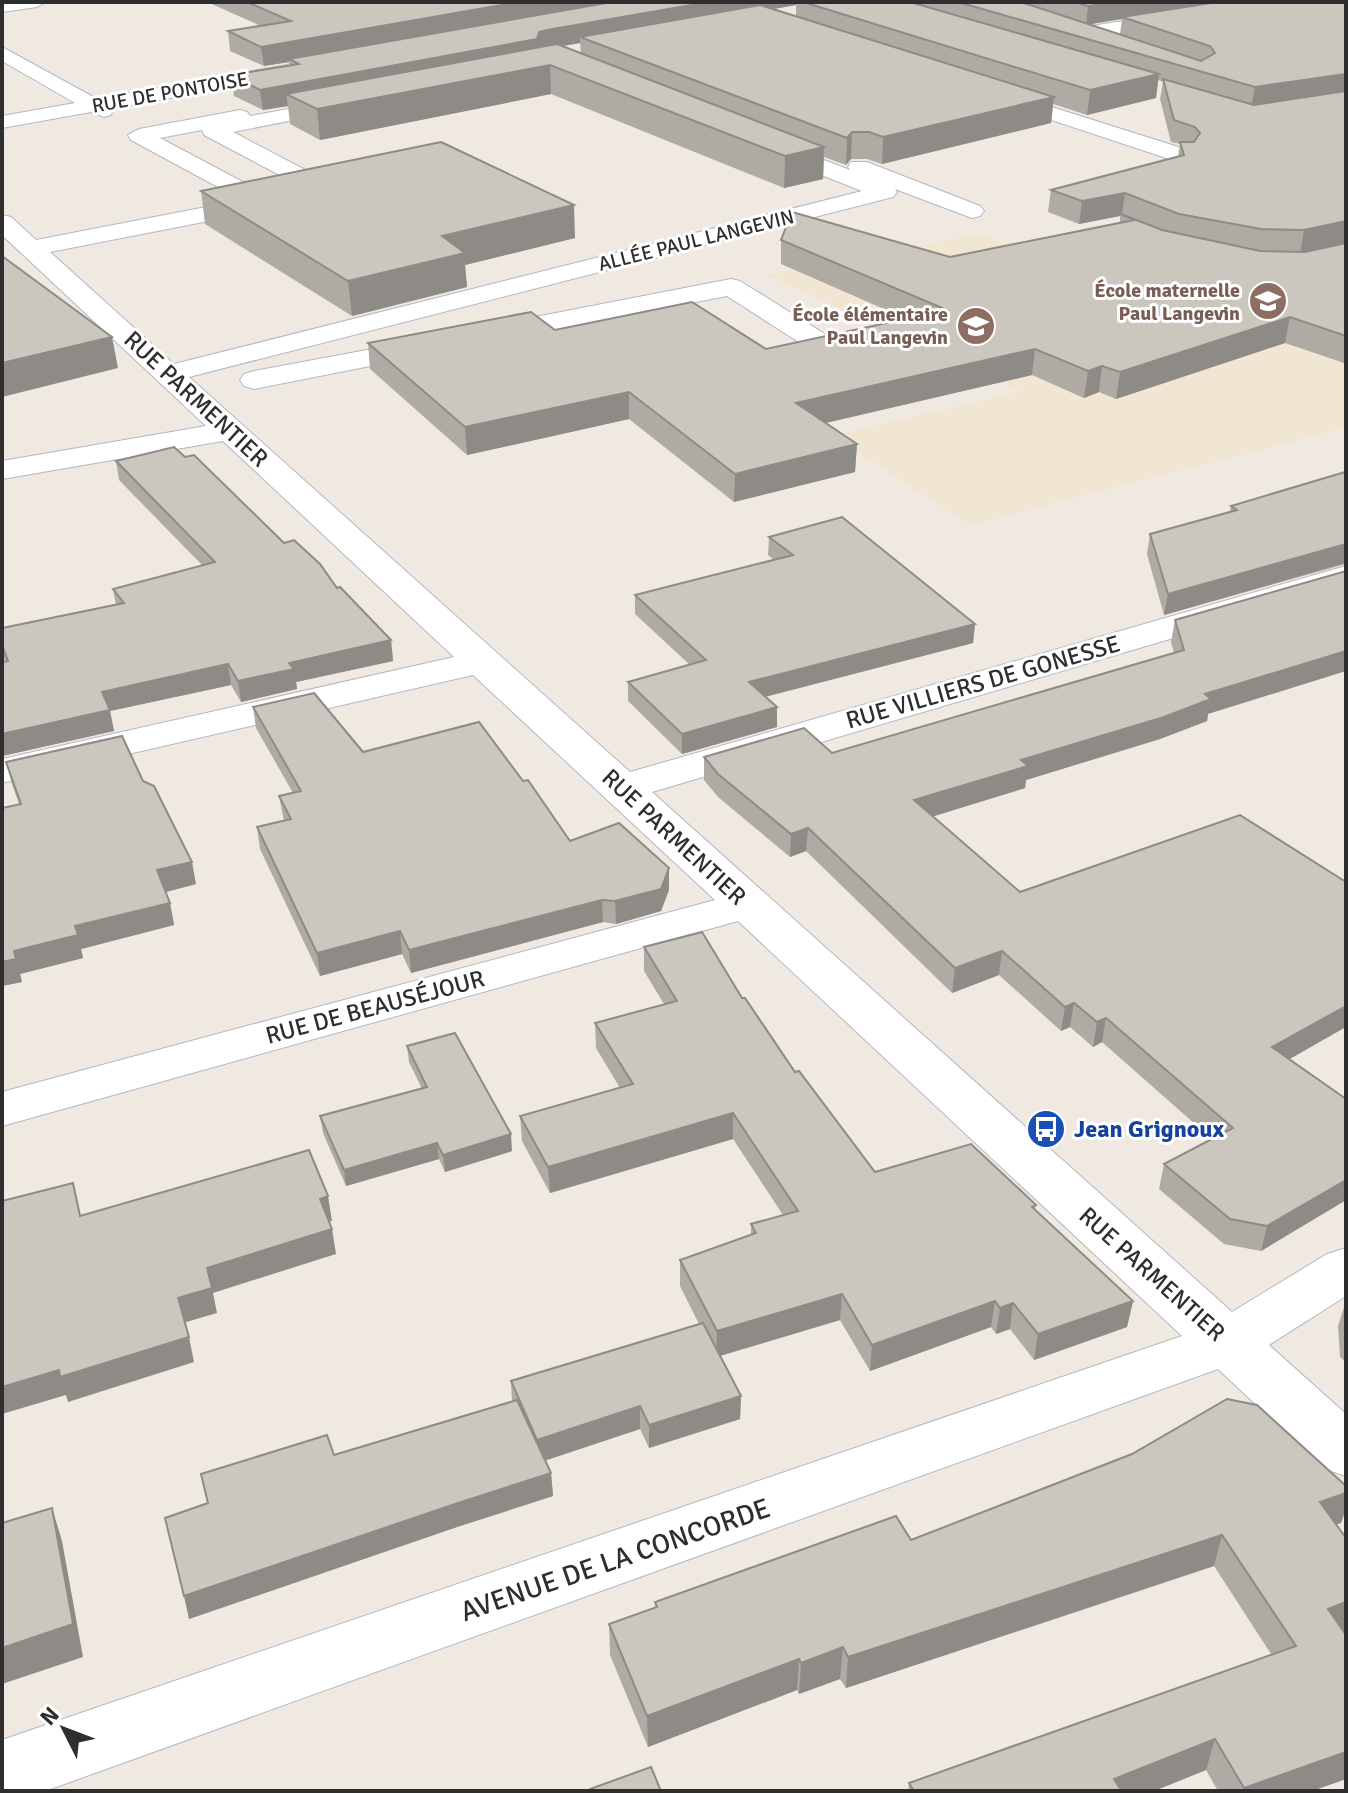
<svg xmlns="http://www.w3.org/2000/svg" width="1348" height="1793" font-family="Signika,sans-serif">
<rect width="100%" height="100%" fill="#efe9e1"/>
<!-- education -->
<polygon fill="#f0e6d1" points="979,234 1044,261 1346,292 1346,428 970,525 832,436 1021,391 766,275"/>
<g fill="none" stroke-linecap="round" stroke-linejoin="round">
<defs>
<g id="minor">
<polygon points="2,2 46,2 37,7 2,12"/>
<polygon points="1244,2 1286,2 1277,7 1085,39 1076,33 1085,27"/>
<polygon points="2,47 97,99 292,64 302,70 292,76 113,108 111,115 104,117 91,112 2,128 2,116 75,103 2,61"/>
<polygon points="995,89 1191,151 1194,156 1191,161 1175,161 988,99 985,95"/>
<polygon points="348,98 355,100 358,104 355,108 233,132 334,185 338,190 334,195 306,201 298,199 294,194 304,188 204,135 202,130 160,138 273,198 277,203 273,208 265,210 50,252 174,364 862,191 761,151 758,146 769,139 850,170 848,167 851,162 867,162 980,206 984,211 980,216 972,218 895,189 897,192 893,197 189,377 630,772 1346,566 1346,587 652,792 1232,1312 1327,1254 1346,1248 1346,1296 1269,1345 1346,1414 1346,1476 1325,1469 1218,1369 45,1791 2,1791 2,1740 1182,1336 738,921 2,1126 2,1092 715,900 473,675 2,783 2,759 454,657 223,441 2,479 2,461 206,426 2,235 2,215 11,217 36,240 242,200 131,140 128,135 139,129 240,110 247,112 250,116"/>
<polygon points="731,279 740,281 831,338 835,344 831,350 821,352 811,350 727,296 489,342 479,340 475,334 479,328 489,326"/>
<polygon points="426,339 436,341 440,347 436,353 254,389 244,386 240,380 244,374 254,371"/>
</g>
</defs>
<!-- minor casing -->
<use href="#minor" stroke="#b4b7c1" stroke-width="2"/>
<!-- minor -->
<use href="#minor" fill="#fff" fill-rule="evenodd"/>
</g>
<!-- wall -->
<g fill="#afaba4" fill-rule="evenodd">
<path d="M 207,2 L 1346,2 L 1346,362 L 1344,363 L 1285,343 L 1116,399 L 1099,392 L 1084,398 L 1032,375 L 826,423 L 857,444 L 855,472 L 734,502 L 629,419 L 467,455 L 370,369 L 368,343 L 555,330 L 766,349 L 907,319 L 781,264 L 781,240 L 950,257 L 1120,222 L 1120,216 L 1079,224 L 1048,212 L 1051,190 L 1178,156 L 1180,144 L 1171,142 L 1160,99 L 1163,82 L 1158,80 L 1156,98 L 1087,115 L 1053,104 L 1051,123 L 882,164 L 867,159 L 851,159 L 846,165 L 824,157 L 823,179 L 784,188 L 551,94 L 320,140 L 290,124 L 288,106 L 263,110 L 234,96 L 231,75 L 289,65 L 289,62 L 264,66 L 230,51 L 228,31 L 261,26 ZM 796,5 L 796,16 L 774,9 ZM 1122,19 L 1120,34 L 1089,24 ZM 580,43 L 581,53 L 562,46 Z"/>
<polygon points="201,191 575,238 465,265 467,287 352,316 205,224"/>
<polygon points="185,457 337,588 391,640 393,661 296,682 297,689 241,702 231,685 110,711 114,731 2,756 2,662 5,661 2,653 2,628 116,605 113,589 202,565 119,480 116,461"/>
<polygon points="1346,472 1346,564 1164,615 1147,554 1150,534 1230,512 1231,506"/>
<polygon points="769,537 975,624 973,643 765,697 777,707 777,727 682,754 628,701 628,682 690,665 635,614 635,595 774,560 768,555"/>
<polygon points="1175,620 1208,714 1207,721 1160,739 1026,780 1025,788 933,816 1020,892 1289,1059 1346,1099 1346,1200 1261,1251 1224,1244 1159,1189 1164,1164 1212,1139 1102,1042 1093,1047 1070,1027 1061,1031 999,975 952,993 806,851 790,857 718,797 704,780 704,757 832,753 1174,653 1171,642"/>
<polygon points="253,707 363,752 523,781 570,841 669,868 669,890 661,911 616,924 603,922 411,973 402,954 320,976 260,849 257,827 284,821 279,796 293,793 256,728"/>
<polygon points="6,762 143,781 196,884 166,892 170,903 174,925 81,949 83,958 20,974 22,982 2,986 2,808 19,804 12,784"/>
<polygon points="644,947 742,998 795,1072 875,1172 1036,1205 1035,1210 1133,1301 1127,1327 1034,1360 1010,1329 996,1334 991,1327 870,1371 840,1320 720,1356 741,1396 740,1419 649,1448 640,1429 546,1460 551,1473 553,1496 457,1527 189,1619 334,1455 512,1401 511,1381 699,1324 680,1286 680,1260 751,1235 751,1224 783,1215 733,1139 550,1193 522,1141 520,1116 620,1088 596,1048 595,1023 664,1004 644,971"/>
<polygon points="407,1046 512,1151 445,1172 439,1159 346,1186 323,1133 320,1116 422,1089 409,1062"/>
<polygon points="1346,1301 1346,1362 1340,1357 1338,1326"/>
<polygon points="1346,1486 1346,1508 1341,1523 1336,1524 1346,1538 1346,1630 1343,1631 1346,1635 1346,1779 1312,1791 1218,1791 1206,1770 1154,1791 908,1791 909,1783 1271,1654 1214,1566 846,1688 840,1679 799,1694 797,1690 648,1747 610,1655 609,1624 655,1608 655,1602 911,1540"/>
</g>
<!-- shaded-wall -->
<g fill="#8e8b86">
<polygon points="518,2 622,2 289,59 289,62 264,66 261,47"/>
<polygon points="709,2 796,2 796,5 592,41 580,37 580,43 286,94 288,106 263,110 260,90 547,30"/>
<polygon points="1116,2 1226,2 1122,17 1122,19 1086,25 1088,6"/>
<polygon points="550,65 551,94 320,140 317,109"/>
<polygon points="1159,74 1156,98 1087,115 1090,90"/>
<polygon points="1346,74 1346,94 1251,108 1255,87"/>
<polygon points="1054,97 1051,123 882,164 883,137"/>
<polygon points="852,132 851,159 846,165 847,138"/>
<polygon points="824,147 823,179 784,188 785,156"/>
<polygon points="1125,193 1122,214 1121,214 1120,216 1079,224 1082,201"/>
<polygon points="574,205 575,238 465,265 467,287 352,316 348,281 442,236"/>
<polygon points="1346,221 1345,244 1300,254 1304,230"/>
<polygon points="1290,317 1285,343 1116,399 1120,372"/>
<polygon points="112,337 118,368 2,397 2,363"/>
<polygon points="1035,349 1032,375 795,430 796,403"/>
<polygon points="1102,366 1099,392 1084,398 1088,371"/>
<polygon points="629,392 629,419 467,455 465,427"/>
<polygon points="857,444 855,472 734,502 735,474"/>
<polygon points="1346,544 1345,563 1164,615 1168,594"/>
<polygon points="975,624 973,643 748,701 749,682"/>
<polygon points="391,640 393,661 296,682 297,689 241,702 238,681 289,663"/>
<polygon points="1346,651 1346,671 1208,714 1207,721 1160,739 1026,780 1025,788 912,823 914,800 1021,760 1205,694"/>
<polygon points="228,664 231,685 110,711 114,731 2,756 2,734 102,692"/>
<polygon points="777,707 777,727 682,754 682,734"/>
<polygon points="808,828 806,851 790,857 791,834"/>
<polygon points="192,862 196,884 162,893 157,870"/>
<polygon points="669,868 669,890 661,911 616,924 615,901"/>
<polygon points="602,900 603,922 411,973 409,950"/>
<polygon points="170,903 174,925 81,949 83,958 20,974 22,982 2,986 2,962 14,951 75,926"/>
<polygon points="400,931 402,954 320,976 317,953"/>
<polygon points="1002,951 999,975 952,993 955,968"/>
<polygon points="1074,1003 1070,1027 1061,1031 1065,1007"/>
<polygon points="1346,1006 1346,1027 1267,1072 1272,1047"/>
<polygon points="1106,1018 1102,1042 1093,1047 1097,1022"/>
<polygon points="733,1113 733,1139 550,1193 548,1167"/>
<polygon points="511,1134 512,1151 445,1172 443,1155"/>
<polygon points="437,1143 439,1159 346,1186 344,1170"/>
<polygon points="1346,1180 1346,1200 1261,1251 1267,1226"/>
<polygon points="328,1196 332,1221 323,1223 320,1199"/>
<polygon points="332,1229 336,1254 213,1293 217,1313 183,1323 178,1298 207,1268"/>
<polygon points="842,1294 840,1320 716,1357 717,1331"/>
<polygon points="995,1301 991,1327 870,1371 872,1345"/>
<polygon points="1133,1301 1127,1327 1034,1360 1038,1334"/>
<polygon points="1013,1303 1010,1329 996,1334 1000,1308"/>
<polygon points="189,1337 194,1362 68,1402 66,1395 2,1414 2,1387 59,1370"/>
<polygon points="741,1396 740,1419 649,1448 649,1425"/>
<polygon points="640,1406 640,1429 538,1463 537,1440"/>
<polygon points="551,1473 553,1496 457,1527 189,1619 184,1596 455,1504"/>
<polygon points="1346,1493 1346,1508 1341,1523 1310,1533 1320,1502"/>
<polygon points="52,1508 62,1541 83,1657 2,1684 2,1648"/>
<polygon points="1222,1535 1214,1566 846,1688 848,1657"/>
<polygon points="1346,1602 1346,1630 1317,1640 1328,1609"/>
<polygon points="843,1647 840,1679 799,1694 801,1663"/>
<polygon points="799,1659 797,1690 648,1747 647,1716"/>
<polygon points="1215,1739 1206,1770 1154,1791 1111,1791 1114,1779"/>
<polygon points="1346,1752 1346,1779 1312,1791 1243,1791 1244,1788"/>
</g>
<!-- building -->
<g fill="#cbc7bf" stroke="#8e8b86" stroke-width="2">
<polygon points="247,2 518,2 261,47 228,31 291,21"/>
<polygon points="612,2 709,2 547,30 539,32 537,39 260,90 231,75 299,64 289,59"/>
<polygon points="803,2 910,2 1159,74 1090,90"/>
<polygon points="958,2 1021,2 1201,61 1215,53 1210,46 1122,17 1217,2 1346,2 1346,74 1255,87"/>
<polygon points="1075,2 1116,2 1088,6"/>
<polygon points="760,5 1054,97 883,137 869,132 852,132 847,138 580,37"/>
<polygon points="557,44 824,147 785,156 550,65 317,109 286,94"/>
<polygon points="1163,79 1254,105 1346,91 1346,221 1304,230 1261,229 1179,214 1125,193 1082,201 1051,190 1184,155 1180,142 1194,142 1200,133 1195,127 1174,120"/>
<polygon points="441,142 574,205 442,236 465,253 348,281 201,191"/>
<polygon points="792,212 950,257 1134,220 1121,214 1162,230 1260,251 1305,252 1346,243 1346,336 1290,317 1120,372 1102,366 1088,371 1035,349 796,403 857,444 735,474 629,392 465,427 368,343 531,312 555,330 692,302 766,349 947,310 781,240"/>
<polygon points="2,256 112,337 2,363"/>
<polygon points="174,447 185,457 194,455 284,543 294,540 320,564 337,588 340,587 391,640 289,663 294,669 238,681 228,664 102,692 110,710 2,734 2,662 8,661 2,645 2,628 124,603 113,589 215,562 116,461"/>
<polygon points="1345,472 1346,472 1346,544 1168,594 1150,534 1237,510 1231,506"/>
<polygon points="842,517 975,624 749,682 777,707 682,734 628,682 706,660 635,595 793,555 769,537"/>
<polygon points="1346,571 1346,651 1205,694 1211,699 1164,717 1021,760 1028,766 914,800 1020,892 1240,815 1346,882 1346,1006 1272,1047 1346,1099 1346,1180 1267,1226 1230,1219 1164,1164 1233,1128 1106,1018 1097,1022 1074,1003 1065,1007 1002,951 955,968 808,828 791,834 718,774 704,757 804,728 832,753 1184,650 1175,620"/>
<polygon points="314,693 363,752 479,722 523,781 528,780 570,841 619,823 669,868 661,889 615,901 602,900 409,950 400,931 317,953 257,827 291,819 279,796 301,791 253,707"/>
<polygon points="122,736 143,781 154,786 192,862 157,870 170,903 75,926 78,935 14,951 16,959 2,962 2,808 21,804 6,762"/>
<polygon points="702,932 742,998 745,998 795,1072 799,1071 875,1172 971,1144 1036,1205 1032,1207 1133,1301 1038,1334 1013,1303 1000,1308 995,1301 872,1345 842,1294 717,1331 680,1260 756,1233 751,1224 798,1211 733,1113 548,1167 520,1116 633,1084 595,1023 677,1001 644,947"/>
<polygon points="455,1033 511,1134 443,1155 437,1143 344,1170 320,1116 427,1087 407,1046"/>
<polygon points="309,1150 328,1196 320,1199 332,1229 207,1268 212,1288 178,1298 189,1337 60,1377 59,1370 2,1387 2,1201 73,1183 80,1216"/>
<polygon points="703,1323 741,1396 649,1425 640,1406 537,1440 511,1381"/>
<polygon points="1227,1399 1257,1405 1346,1486 1346,1493 1320,1502 1346,1538 1346,1602 1328,1609 1346,1635 1346,1752 1244,1788 1215,1739 1114,1779 1121,1790 1120,1791 914,1791 909,1783 1296,1646 1222,1535 848,1657 843,1647 801,1663 799,1659 647,1716 609,1624 657,1607 655,1602 896,1516 911,1540 1132,1454"/>
<polygon points="517,1400 551,1473 455,1504 184,1596 165,1518 208,1503 201,1474 327,1435 334,1455"/>
<polygon points="52,1508 73,1624 2,1648 2,1523"/>
<polygon points="651,1767 661,1791 591,1791 590,1789"/>
</g>
<!-- icons -->
<defs>
<symbol id="school-disc" viewBox="-11 -11 22 22"><circle r="9.5" fill="#8d6e63" stroke="#fff"/><path d="M0-5L7-2L0 1L-7-2ZM-4 1L0 2.5L4 1V4Q0 6-4 4Z" fill="#fff"/></symbol>
<symbol id="bus-disc" viewBox="-11 -11 22 22"><circle r="9.5" fill="#1a4fb4" stroke="#fff"/><path d="M-5-6H5V4H4V6H2V4H-2V6H-4V4H-5ZM-3.5-4V0h7V-4ZM-3.5 1.2v1.5H-2V1.2ZM2 1.2v1.5H3.5V1.2Z" fill="#fff"/></symbol>
</defs>
<g fill-rule="evenodd">
<use href="#school-disc" x="1246" y="279" width="44" height="44"/>
<use href="#school-disc" x="954" y="304" width="44" height="44"/>
<use href="#bus-disc" x="1024" y="1107" width="44" height="44"/>
</g>
<g text-anchor="middle" stroke-width="6" stroke-linejoin="round" paint-order="stroke">
<!-- far-street labels -->
<g font-size="20" fill="#2e2e2e" stroke="#fff">
<text transform="translate(170 92) rotate(-10)" y="7">RUE DE PONTOISE</text>
<text transform="translate(696 240) rotate(-14)" y="7">ALLÉE PAUL LANGEVIN</text>
</g>
<!-- far-education labels -->
<g font-size="20" font-weight="bold" fill="#785e54" stroke="#fff" text-anchor="end">
<text x="1240" y="297">École maternelle<tspan x="1240" dy="23">Paul Langevin</tspan></text>
<text x="948" y="321">École élémentaire<tspan x="948" dy="23">Paul Langevin</tspan></text>
</g>
<!-- street labels -->
<g font-size="24" fill="#2e2e2e" stroke="#fff">
<text transform="translate(196 399) rotate(43)" y="8">RUE PARMENTIER</text>
<text transform="translate(983 682) rotate(-16)" y="8">RUE VILLIERS DE GONESSE</text>
<text transform="translate(674 837) rotate(43)" y="8">RUE PARMENTIER</text>
<text transform="translate(375 1007) rotate(-15)" y="8">RUE DE BEAUSÉJOUR</text>
<text transform="translate(1152 1274) rotate(42)" y="8">RUE PARMENTIER</text>
</g>
<!-- transit labels -->
<g font-size="24" font-weight="bold" fill="#164399" stroke="#fff" text-anchor="start">
<text x="1074" y="1137">Jean Grignoux</text>
</g>
<!-- near-street labels -->
<g font-size="28" fill="#2e2e2e" stroke="#fff">
<text transform="translate(615 1559) rotate(-19)" y="10">AVENUE DE LA CONCORDE</text>
</g>
</g>
<!-- border -->
<rect width="1348" height="1793" fill="none" stroke="#2e2e2e" stroke-width="8"/>
<!-- north arrow -->
<g transform="translate(64 1729) rotate(312)" stroke="#ffffff" stroke-width="6" paint-order="stroke">
<path d="M0-6L14 30L0 20L-14 30Z" fill="#2e2e2e"/>
<text y="-12" font-size="22" font-weight="bold" text-anchor="middle" fill="#2e2e2e">N</text>
</g>
</svg>
